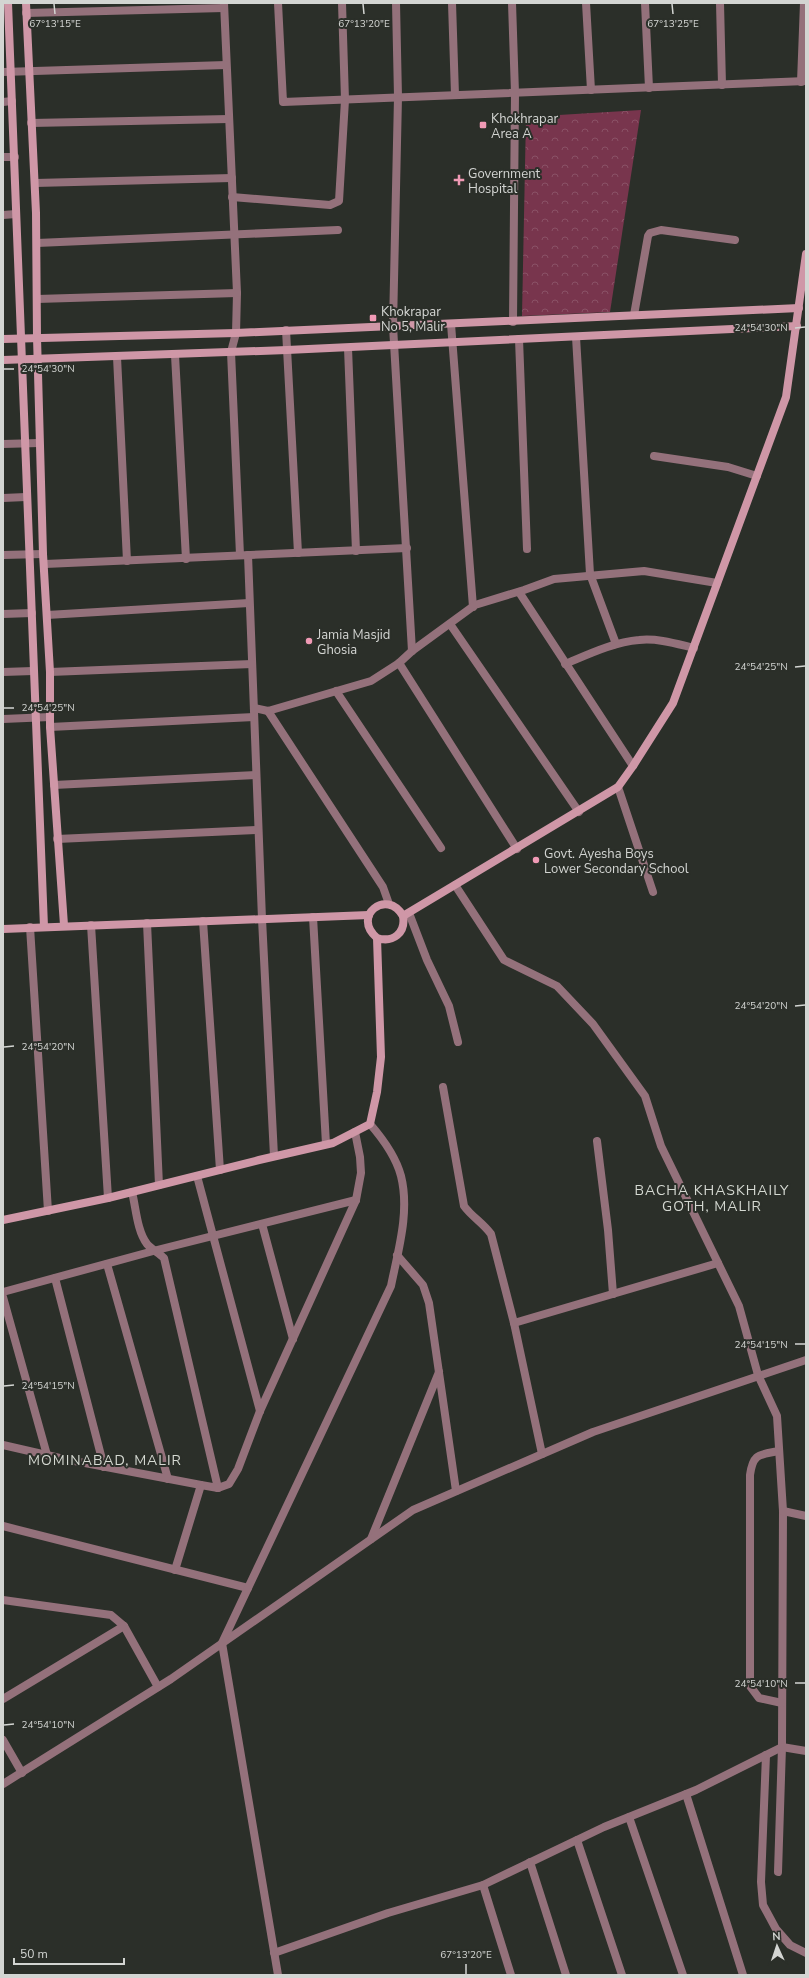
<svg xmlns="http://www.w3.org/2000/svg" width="809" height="1978" font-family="'Nunito Sans',sans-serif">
<defs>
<pattern id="park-crowns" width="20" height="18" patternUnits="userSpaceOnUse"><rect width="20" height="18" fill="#78354d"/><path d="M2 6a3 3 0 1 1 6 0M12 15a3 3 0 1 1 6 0" fill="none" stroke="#8a5166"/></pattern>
</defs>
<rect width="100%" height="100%" fill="#2b2f29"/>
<!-- park -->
<polygon fill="url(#park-crowns)" points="641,110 610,312 522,316 526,117"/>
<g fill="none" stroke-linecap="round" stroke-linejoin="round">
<!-- street -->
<g stroke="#94717b" stroke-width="8">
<polyline points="224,3 237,293 236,333 231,352 240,555"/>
<polyline points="278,3 283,102 806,81"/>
<polyline points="396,3 398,97 393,326 412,651"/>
<polyline points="452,3 455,95"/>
<polyline points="512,3 515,93 513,322"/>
<polyline points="586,3 591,90"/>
<polyline points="645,3 649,88"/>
<polyline points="720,3 722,85"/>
<polyline points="26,13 224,8"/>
<polyline points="3,72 226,65"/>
<polyline points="801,82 804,3"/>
<polyline points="3,102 12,101"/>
<polyline points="31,123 229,119"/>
<polyline points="3,157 15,157"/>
<polyline points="35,183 232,178"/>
<polyline points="232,197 330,205 339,201 345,100 342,3"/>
<polyline points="3,215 16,214"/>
<polyline points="37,243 338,230"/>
<polyline points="37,299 237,293"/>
<polyline points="634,315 648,236 650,233 661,230 735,240"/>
<polyline points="451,324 473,607"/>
<polyline points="286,330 298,553"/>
<polyline points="576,337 590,574 616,644"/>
<polyline points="519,339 527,549"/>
<polyline points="348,348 356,551"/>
<polyline points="175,355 186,559"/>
<polyline points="117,357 127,561"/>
<polyline points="3,444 39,443"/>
<polyline points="654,456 728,467 757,476"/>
<polyline points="3,498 26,497"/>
<polyline points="3,555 43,554"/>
<polyline points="248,555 262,919 274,1156"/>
<polyline points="45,564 407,548"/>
<polyline points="519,592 633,766"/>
<polyline points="3,614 32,613"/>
<polyline points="47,615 249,603"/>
<polyline points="450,624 579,812"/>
<polyline points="399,663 517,849"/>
<path d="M 565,664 C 589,654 614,642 639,640 C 658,638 677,644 694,648"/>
<polyline points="3,672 33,671"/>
<polyline points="50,672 252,664"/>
<polyline points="336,691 441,848"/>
<polyline points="254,708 268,711 371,681 399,663 412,651 475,605 524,590 554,579 644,571 717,583"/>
<polyline points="268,711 383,887 389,904"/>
<polyline points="3,719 50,717"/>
<polyline points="50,727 254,717"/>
<polyline points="54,785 256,775"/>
<polyline points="618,787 653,892"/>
<polyline points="57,839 258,830"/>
<polyline points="455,885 504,960 557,986 593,1024 645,1096 661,1146 739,1306 758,1375 777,1416 783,1511 782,1747 778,1872"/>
<polyline points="409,913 427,960 449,1006 458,1042"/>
<polyline points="313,917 326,1144"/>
<polyline points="203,921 220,1170"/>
<polyline points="147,923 159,1185"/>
<polyline points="91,925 108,1198"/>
<polyline points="30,927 48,1211"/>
<path d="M 443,1087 L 464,1206 C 472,1217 482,1222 491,1234 L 514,1323 L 542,1454"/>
<polyline points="597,1141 608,1230 613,1294"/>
<polyline points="197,1176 260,1411"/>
<path d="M 132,1192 C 136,1208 137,1231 147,1244 C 151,1249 159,1253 164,1258 L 218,1488"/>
<polyline points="262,1224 293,1339"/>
<polyline points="397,1255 423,1285 429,1303 456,1491"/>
<polyline points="107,1264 168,1479"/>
<polyline points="55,1278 104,1467"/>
<polyline points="3,1292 157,1250 356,1200"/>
<polyline points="3,1297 47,1455"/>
<polyline points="514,1323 718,1263"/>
<polyline points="3,1445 64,1459 201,1485 218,1488 229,1484 238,1469 260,1411 356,1200 361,1173 360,1157 355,1132"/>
<path d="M 779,1451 C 759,1455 753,1453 750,1475 L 750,1686 L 759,1698 L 782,1703"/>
<polyline points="783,1511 806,1516"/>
<polyline points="3,1526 248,1588"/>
<polyline points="371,1539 439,1372"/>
<polyline points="175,1570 201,1485"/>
<polyline points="3,1600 111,1615 124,1626 158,1687"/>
<polyline points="3,1699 124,1626"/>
<polyline points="3,1740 22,1773"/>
<polyline points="766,1755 761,1882 763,1905 776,1929 790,1945 806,1953"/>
<polyline points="3,1784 171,1679 413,1510 593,1432 806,1360"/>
<polyline points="686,1794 743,1975"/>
<polyline points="629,1817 683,1975"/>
<polyline points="577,1840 622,1975"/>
<polyline points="530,1862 566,1975"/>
<polyline points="483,1885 511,1975"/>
<polyline points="274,1953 388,1913 483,1885 604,1827 696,1790 782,1747 806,1751"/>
<path d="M 278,1975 L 222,1643 L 391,1286 C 398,1251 410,1212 401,1176 C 396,1157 383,1139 370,1124"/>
</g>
<!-- secondary -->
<g stroke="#cf97a7" stroke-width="8">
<polyline points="8,3 44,927"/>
<polyline points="26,3 36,213 37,337 43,554 50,672 50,727 64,925"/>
<polyline points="3,339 236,333 799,308"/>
<polyline points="3,360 287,350 797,326"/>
<polyline points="403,916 618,787 633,766 673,703 786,397 806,254"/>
<polyline points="3,929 369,915"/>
<path d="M 3,1220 L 108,1198 L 259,1160 L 333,1143 L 370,1124 L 377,1092 L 381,1057 L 377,938 C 351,916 387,888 403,916 C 406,933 393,943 377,938"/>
</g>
</g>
<!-- ticks -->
<path fill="none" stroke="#d3d5d2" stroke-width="1.5" d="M 54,4 L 55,14M 363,4 L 364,14M 672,4 L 673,14M 795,328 L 805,327M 4,369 L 14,369M 795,667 L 805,666M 4,708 L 14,708M 795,1006 L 805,1005M 4,1047 L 14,1046M 795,1344 L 805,1344M 4,1386 L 14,1385M 795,1683 L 805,1683M 4,1725 L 14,1724M 466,1964 L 466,1974"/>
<!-- markers -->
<g fill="#f09ab5" stroke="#2b2f29" stroke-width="1.5">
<rect x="479" y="121" width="8" height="8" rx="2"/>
<path d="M457 174h4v4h4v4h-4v4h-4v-4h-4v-4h4z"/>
<rect x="369" y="314" width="8" height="8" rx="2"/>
<circle cx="309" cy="641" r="4"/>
<circle cx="536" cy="860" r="4"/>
</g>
<g text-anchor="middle" stroke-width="4" stroke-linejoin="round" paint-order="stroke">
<!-- poi labels -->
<g font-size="13" fill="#d3d5d2" stroke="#2b2f29" text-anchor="start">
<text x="491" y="123">Khokhrapar<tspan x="491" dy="15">Area A</tspan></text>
<text x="468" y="178">Government<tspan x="468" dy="15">Hospital</tspan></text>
<text x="381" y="316">Khokrapar<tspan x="381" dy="15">No 5, Malir</tspan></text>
<text x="317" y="639">Jamia Masjid<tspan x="317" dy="15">Ghosia</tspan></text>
<text x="544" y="858">Govt. Ayesha Boys<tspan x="544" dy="15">Lower Secondary School</tspan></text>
</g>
<!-- neighbourhood labels -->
<g font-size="14" letter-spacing="1" fill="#d5d9d2" stroke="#2b2f29">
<text x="712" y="1195">BACHA KHASKHAILY<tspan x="712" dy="16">GOTH, MALIR</tspan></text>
<text x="105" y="1465">MOMINABAD, MALIR</text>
</g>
</g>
<g font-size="10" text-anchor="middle" fill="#d3d5d2" stroke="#2b2f29" stroke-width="4" stroke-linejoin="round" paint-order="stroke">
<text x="55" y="27">67°13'15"E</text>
<text x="364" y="27">67°13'20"E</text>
<text x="673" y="27">67°13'25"E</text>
<text x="761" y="331">24°54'30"N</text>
<text x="48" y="372">24°54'30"N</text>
<text x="761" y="670">24°54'25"N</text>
<text x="48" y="711">24°54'25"N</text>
<text x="761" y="1009">24°54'20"N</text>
<text x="48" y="1050">24°54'20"N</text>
<text x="761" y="1348">24°54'15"N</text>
<text x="48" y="1389">24°54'15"N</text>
<text x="761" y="1687">24°54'10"N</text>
<text x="48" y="1728">24°54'10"N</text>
<text x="466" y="1958">67°13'20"E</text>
</g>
<!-- border -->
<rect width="809" height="1978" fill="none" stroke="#d3d5d2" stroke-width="8"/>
<!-- north arrow -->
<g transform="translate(777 1946) rotate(357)" stroke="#2b2f29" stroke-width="3" paint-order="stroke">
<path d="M0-3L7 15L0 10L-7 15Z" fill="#d3d5d2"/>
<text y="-6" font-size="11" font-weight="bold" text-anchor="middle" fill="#d3d5d2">N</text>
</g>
<!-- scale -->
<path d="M14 1958v6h110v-6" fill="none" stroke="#d3d5d2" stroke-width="2"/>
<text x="20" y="1958" font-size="12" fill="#d3d5d2" stroke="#2b2f29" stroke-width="3" paint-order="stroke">50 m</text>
</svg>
